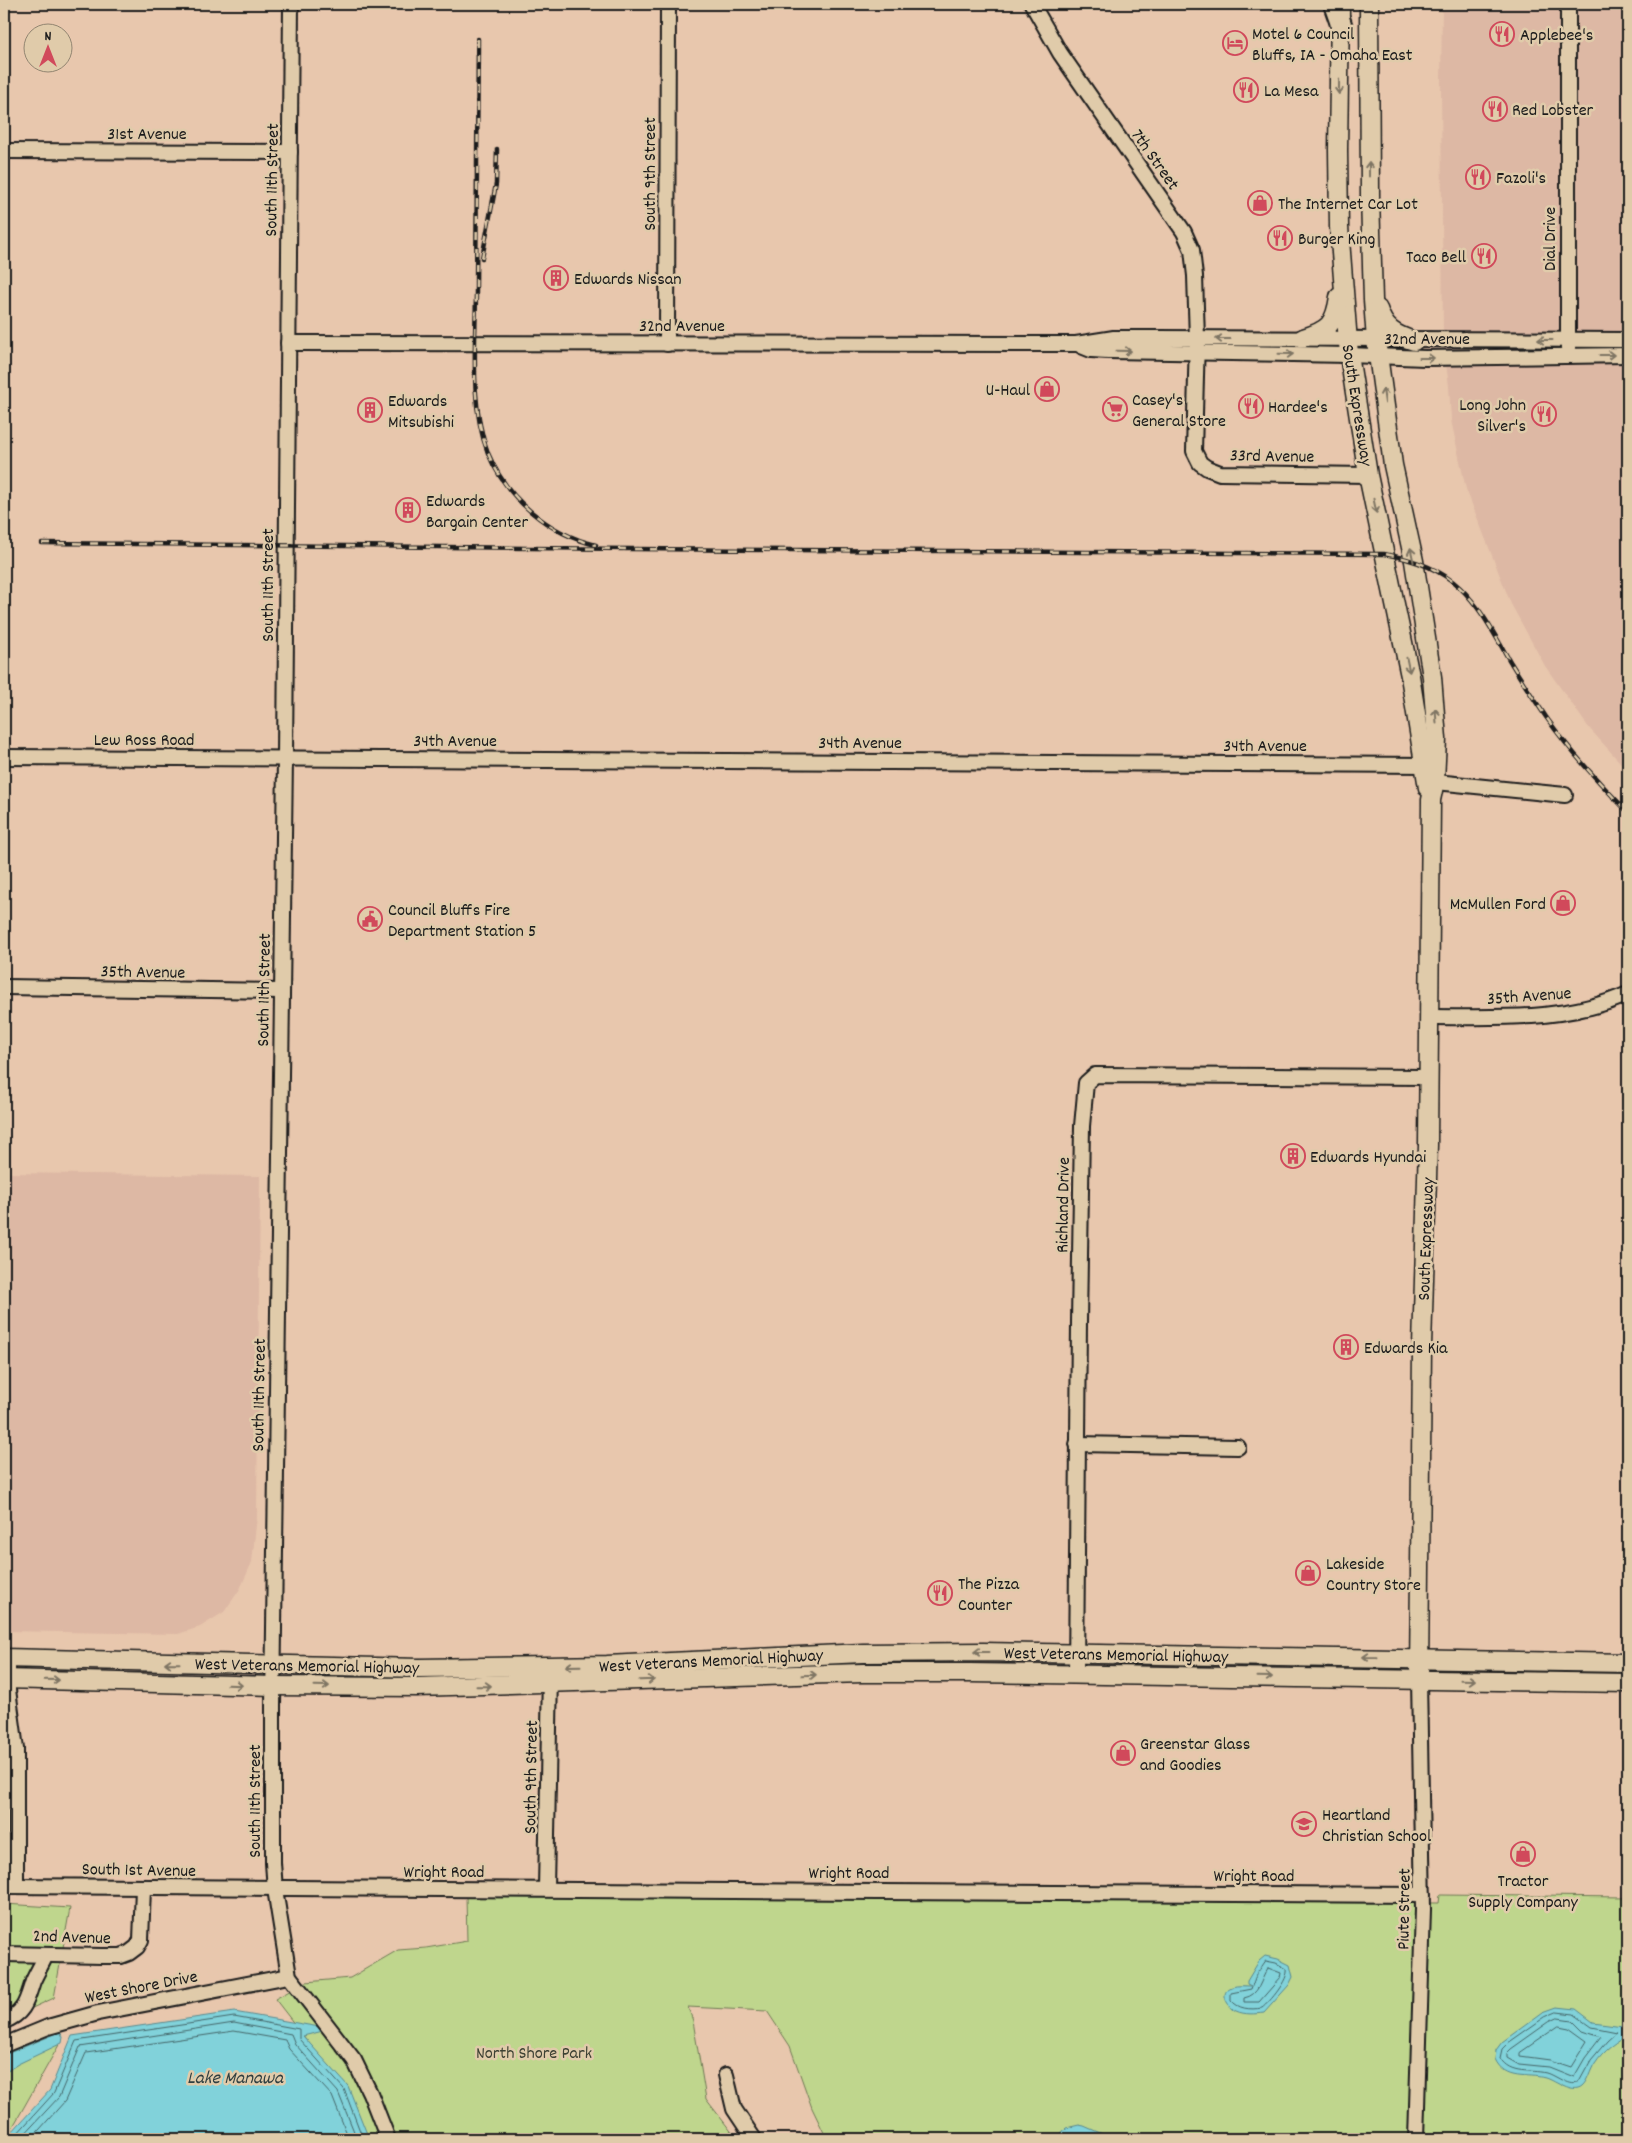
<svg xmlns="http://www.w3.org/2000/svg" width="1632" height="2143" font-family="Dekko,sans-serif">
<rect width="100%" height="100%" fill="#e8c7ad"/>
<filter id="ink" filterUnits="userSpaceOnUse"><feTurbulence type="fractalNoise" baseFrequency=".02" numOctaves="2"/><feDisplacementMap in="SourceGraphic" scale="10" xChannelSelector="R" yChannelSelector="G"/><feConvolveMatrix kernelMatrix="1 2 1 2 8 2 1 2 1" color-interpolation-filters="sRGB"/></filter>
<g filter="url(#ink)">
<!-- built -->
<g fill="#ddb8a4">
<polygon points="1442,4 1628,4 1628,771 1589,728 1545,666 1511,604 1466,489 1451,420 1449,386 1443,341 1441,83"/>
<polygon points="4,1173 260,1176 257,1516 252,1562 240,1589 224,1612 200,1627 178,1634 4,1631"/>
</g>
<!-- green -->
<g fill="#bfd68d" stroke="#6e7954">
<polygon points="1440,1895 1628,1897 1628,2139 827,2139 812,2108 790,2046 767,2011 688,2007 693,2021 706,2099 737,2139 367,2139 309,2043 275,1999 306,1982 350,1978 398,1950 426,1948 467,1941 466,1896 1167,1899 1220,1902 1439,1903"/>
<polygon points="4,1904 70,1908 54,1998 4,2021"/>
<polygon points="57,2030 60,2043 6,2139 4,2139 4,2043"/>
</g>
<!-- water -->
<g fill="#81d2da" stroke="#59898e">
<path d="M 1265,1956 L 1278,1959 L 1290,1965 L 1293,1977 L 1289,1985 L 1264,2013 C 1255,2014 1245,2015 1236,2011 C 1228,2007 1218,1992 1232,1987 C 1237,1985 1245,1986 1251,1986 L 1247,1984 L 1247,1981 L 1259,1961 Z"/>
<path d="M 1557,2007 L 1576,2009 L 1593,2022 L 1623,2026 L 1625,2028 L 1626,2035 C 1613,2045 1604,2049 1595,2063 C 1590,2070 1588,2082 1582,2087 C 1572,2095 1556,2081 1546,2078 C 1528,2073 1505,2081 1495,2059 L 1496,2050 L 1502,2042 L 1543,2012 Z"/>
<polygon points="234,2012 331,2029 303,2036 348,2086 369,2139 4,2139 4,2135 11,2133 50,2090 72,2036"/>
<polygon points="60,2032 63,2037 62,2043 18,2064 4,2073 4,2055"/>
<polygon points="1079,2125 1084,2126 1114,2139 1056,2139 1066,2128"/>
</g>
<g fill="none" stroke-linecap="round" stroke-linejoin="round">
<!-- shore -->
<g stroke="#446568" stroke-width="1">
<path d="M 1266,1961 L 1276,1963 L 1287,1969 C 1289,1979 1270,2002 1262,2008 C 1250,2010 1238,2009 1231,2000 L 1231,1993 L 1251,1989 L 1256,1975 Z"/>
<path d="M 1268,1968 L 1281,1973 L 1280,1978 L 1259,2002 L 1244,2002 L 1244,1998 C 1260,1995 1260,1980 1268,1968 Z"/>
<path d="M 1557,2012 L 1574,2014 L 1592,2027 L 1617,2032 L 1607,2041 L 1591,2060 L 1579,2082 C 1570,2088 1557,2076 1547,2073 C 1531,2069 1510,2075 1500,2058 L 1502,2049 L 1508,2043 L 1545,2017 Z"/>
<polygon points="1558,2018 1572,2020 1583,2031 1601,2037 1585,2058 1574,2077 1549,2067 1519,2064 1507,2057 1507,2053 1511,2049 1549,2022"/>
<polygon points="1559,2026 1569,2028 1587,2041 1571,2067 1550,2060 1520,2056 1520,2053"/>
<polyline points="8,2139 15,2136 54,2093 76,2041 234,2017 299,2029 299,2039 344,2089 363,2139"/>
<polyline points="20,2139 59,2097 80,2047 234,2023 291,2034 295,2044 338,2092 357,2139"/>
<polyline points="31,2139 65,2101 86,2053 234,2031 285,2040 289,2049 332,2096 349,2139"/>
</g>
<defs>
<g id="minor">
<polyline points="291,4 285,758 273,1707 273,1863 275,1889 289,1976 354,2060 370,2093 388,2139"/>
<polyline points="1032,4 1060,53 1184,232 1192,250 1195,276 1197,339 1194,451 1200,463 1207,468 1220,473 1368,475"/>
<polyline points="4,151 290,152"/>
<polyline points="288,343 1076,344 1114,338 1157,338 1628,340"/>
<polyline points="667,344 668,4"/>
<polyline points="1081,346 1091,350 1108,351 1349,355 1425,358 1628,355"/>
<polyline points="1568,348 1568,4"/>
<polyline points="4,757 1432,765"/>
<polyline points="1426,781 1565,795"/>
<polyline points="4,987 282,991"/>
<path d="M 1429,1017 C 1496,1017 1566,1022 1628,994"/>
<polyline points="1077,1444 1238,1447"/>
<polyline points="8,1658 8,1690 16,1749 16,1886"/>
<polyline points="1076,1674 1079,1322 1082,1126 1086,1083 1095,1075 1428,1077"/>
<path d="M 4,1886 C 477,1892 950,1891 1423,1895"/>
<polyline points="546,1889 550,1674"/>
<polyline points="4,1954 102,1956 121,1956 129,1953 137,1947 141,1940 143,1888"/>
<path d="M 4,2021 C 25,2014 27,1999 33,1981 C 37,1972 42,1964 46,1955"/>
<polyline points="4,2045 48,2027 98,2013 289,1976"/>
<polyline points="726,2075 734,2109 754,2139"/>
<polyline points="1416,2139 1423,1909 1419,1679"/>
</g>
<g id="major">
<polyline points="1369,4 1370,196 1373,300 1376,340 1393,465 1414,561 1432,677 1437,739 1435,781 1431,800 1428,1145 1422,1347 1419,1679"/>
<polyline points="1340,9 1338,150 1339,227 1349,355 1368,475 1410,676 1428,788"/>
<path d="M 1378,309 C 1384,329 1395,335 1414,341"/>
<path d="M 1303,338 C 1329,330 1335,324 1339,297"/>
<polyline points="4,1658 419,1668 607,1665 863,1653 983,1652 1628,1663"/>
<polyline points="4,1679 273,1686 417,1687 863,1673 969,1673 1628,1683"/>
</g>
<polyline id="highway" points="1334,4 1341,24"/>
</defs>
<!-- minor casing -->
<use href="#minor" stroke="#1c1c1c" stroke-width="18"/>
<!-- major casing -->
<use href="#major" stroke="#1c1c1c" stroke-width="21"/>
<!-- highway casing -->
<use href="#highway" stroke="#1c1c1c" stroke-width="24"/>
<!-- minor -->
<use href="#minor" stroke="#e0cbaa" stroke-width="14"/>
<!-- major -->
<use href="#major" stroke="#e0cbaa" stroke-width="18"/>
<!-- highway -->
<use href="#highway" stroke="#e0cbaa" stroke-width="20"/>
<defs>
<g id="rail">
<path d="M 478,39 C 478,122 477,205 476,288 C 476,341 469,403 488,453 C 506,498 549,534 596,545"/>
<polyline points="482,258 496,184 497,149"/>
<path d="M 42,543 L 631,549 L 1384,554 C 1460,567 1476,602 1511,663 C 1522,681 1534,699 1546,717 C 1570,751 1599,783 1628,812"/>
</g>
</defs>
<!-- rail casing -->
<use href="#rail" stroke="#1c1c1c" stroke-width="4.5"/>
<!-- rail -->
<use href="#rail" stroke="#e0cbaa" stroke-width="2.5" stroke-dasharray="8" stroke-linecap="butt"/>
</g>
<!-- one-way arrows -->
<defs><path id="oneway-shaft" d="M-6 0H5M1.5-3L5.5 0L1.5 3" fill="none" stroke-width="1.6" stroke-linecap="round" stroke-linejoin="round" transform="scale(1.25)"/></defs>
<g stroke="#7e7463">
<use href="#oneway-shaft" transform="translate(1339 87) rotate(91)"/>
<use href="#oneway-shaft" transform="translate(1369 169) rotate(-90)"/>
<use href="#oneway-shaft" transform="translate(1223 339) rotate(180)"/>
<use href="#oneway-shaft" transform="translate(1545 340) rotate(180)"/>
<use href="#oneway-shaft" transform="translate(1124 351) rotate(1)"/>
<use href="#oneway-shaft" transform="translate(1286 354) rotate(1)"/>
<use href="#oneway-shaft" transform="translate(1607 355)"/>
<use href="#oneway-shaft" transform="translate(1427 358)"/>
<use href="#oneway-shaft" transform="translate(1384 396) rotate(-98)"/>
<use href="#oneway-shaft" transform="translate(1375 506) rotate(78)"/>
<use href="#oneway-shaft" transform="translate(1412 555) rotate(-102)"/>
<use href="#oneway-shaft" transform="translate(1408 665) rotate(78)"/>
<use href="#oneway-shaft" transform="translate(1436 716) rotate(-94)"/>
<use href="#oneway-shaft" transform="translate(981 1652) rotate(180)"/>
<use href="#oneway-shaft" transform="translate(1370 1657) rotate(-179)"/>
<use href="#oneway-shaft" transform="translate(172 1663) rotate(-179)"/>
<use href="#oneway-shaft" transform="translate(573 1666) rotate(179)"/>
<use href="#oneway-shaft" transform="translate(809 1675) rotate(-2)"/>
<use href="#oneway-shaft" transform="translate(1265 1677) rotate(1)"/>
<use href="#oneway-shaft" transform="translate(52 1680) rotate(1)"/>
<use href="#oneway-shaft" transform="translate(647 1680) rotate(-2)"/>
<use href="#oneway-shaft" transform="translate(1468 1680) rotate(1)"/>
<use href="#oneway-shaft" transform="translate(235 1685) rotate(2)"/>
<use href="#oneway-shaft" transform="translate(322 1686) rotate(1)"/>
<use href="#oneway-shaft" transform="translate(484 1686) rotate(-1)"/>
</g>
</g>
<!-- icons -->
<defs>
<symbol id="restaurant-ring" viewBox="-11 -11 22 22"><circle r="9.5" fill="#e0cbaa" stroke="#d1495b" stroke-width="1.5"/><path d="M-5-6h1v4h1v-4h1v4h1v-4h1v5L-1.5 .5V6h-2V.5L-5-1ZM5-6V6H3V1.5H1.5Q1.5-4 5-6Z" fill="#d1495b"/></symbol>
<symbol id="hotel-ring" viewBox="-11 -11 22 22"><circle r="9.5" fill="#e0cbaa" stroke="#d1495b" stroke-width="1.5"/><path d="M-6-4.5h1.5V1H6V5H4.5V3h-9V5H-6ZM-4 0a1.8 1.8 0 1 1 3.6 0ZM.5 0V-2.5h3Q6-2.5 6 0Z" fill="#d1495b"/></symbol>
<symbol id="shop-ring" viewBox="-11 -11 22 22"><circle r="9.5" fill="#e0cbaa" stroke="#d1495b" stroke-width="1.5"/><path d="M-5-2.5h2.3a2.7 3.5 0 0 1 5.4 0H5L5.5 6h-11ZM-1.5-2.5h3a1.5 2.3 0 0 0-3 0Z" fill="#d1495b"/></symbol>
<symbol id="building-ring" viewBox="-11 -11 22 22"><circle r="9.5" fill="#e0cbaa" stroke="#d1495b" stroke-width="1.5"/><path d="M-4-6H4V6H1V3H-1V6H-4ZM-2.5-4.3h1.7v1.8h-1.7ZM.8-4.3h1.7v1.8H.8ZM-2.5-1h1.7V.8h-1.7ZM.8-1h1.7V.8H.8Z" fill="#d1495b"/></symbol>
<symbol id="supermarket-ring" viewBox="-11 -11 22 22"><circle r="9.5" fill="#e0cbaa" stroke="#d1495b" stroke-width="1.5"/><path d="M-6-5.5h2.5l.6 2H6L4.5 2H-2.5L-4.4-4H-6ZM-1.5 3.2a1.3 1.3 0 1 0 .1 0ZM3 3.2a1.3 1.3 0 1 0 .1 0Z" fill="#d1495b"/></symbol>
<symbol id="civic-ring" viewBox="-11 -11 22 22"><circle r="9.5" fill="#e0cbaa" stroke="#d1495b" stroke-width="1.5"/><path d="M-.6-6.5H3V-4.5H.6V-3L4-1V1h2V6H-6V1h2V-1L-.6-3ZM-1.2 2.5V6h2.4V2.5Z" fill="#d1495b"/></symbol>
<symbol id="school-ring" viewBox="-11 -11 22 22"><circle r="9.5" fill="#e0cbaa" stroke="#d1495b" stroke-width="1.5"/><path d="M0-5L7-2L0 1L-7-2ZM-4 1L0 2.5L4 1V4Q0 6-4 4Z" fill="#d1495b"/></symbol>
</defs>
<g fill-rule="evenodd">
<use href="#restaurant-ring" x="1488" y="20" width="28" height="28"/>
<use href="#hotel-ring" x="1221" y="29" width="28" height="28"/>
<use href="#restaurant-ring" x="1232" y="76" width="28" height="28"/>
<use href="#restaurant-ring" x="1481" y="95" width="28" height="28"/>
<use href="#restaurant-ring" x="1464" y="163" width="28" height="28"/>
<use href="#shop-ring" x="1246" y="189" width="28" height="28"/>
<use href="#restaurant-ring" x="1266" y="224" width="28" height="28"/>
<use href="#restaurant-ring" x="1470" y="242" width="28" height="28"/>
<use href="#building-ring" x="542" y="264" width="28" height="28"/>
<use href="#shop-ring" x="1033" y="375" width="28" height="28"/>
<use href="#restaurant-ring" x="1237" y="392" width="28" height="28"/>
<use href="#supermarket-ring" x="1101" y="395" width="28" height="28"/>
<use href="#building-ring" x="356" y="396" width="28" height="28"/>
<use href="#restaurant-ring" x="1530" y="400" width="28" height="28"/>
<use href="#building-ring" x="394" y="496" width="28" height="28"/>
<use href="#shop-ring" x="1549" y="889" width="28" height="28"/>
<use href="#civic-ring" x="356" y="905" width="28" height="28"/>
<use href="#building-ring" x="1279" y="1142" width="28" height="28"/>
<use href="#building-ring" x="1332" y="1333" width="28" height="28"/>
<use href="#shop-ring" x="1294" y="1559" width="28" height="28"/>
<use href="#restaurant-ring" x="926" y="1579" width="28" height="28"/>
<use href="#shop-ring" x="1109" y="1739" width="28" height="28"/>
<use href="#school-ring" x="1290" y="1810" width="28" height="28"/>
<use href="#shop-ring" x="1509" y="1840" width="28" height="28"/>
</g>
<g text-anchor="middle" stroke-width="5" stroke-linejoin="round" paint-order="stroke">
<!-- poi labels -->
<g font-size="18" fill="#1c1c1c" stroke="#e0cbaa" text-anchor="start">
<text x="1252" y="39">Motel 6 Council<tspan x="1252" dy="21">Bluffs, IA - Omaha East</tspan></text>
<text x="1520" y="40">Applebee's</text>
<text x="1264" y="96">La Mesa</text>
<text x="1512" y="115">Red Lobster</text>
<text x="1496" y="183">Fazoli's</text>
<text x="1278" y="209">The Internet Car Lot</text>
<text x="1298" y="244">Burger King</text>
<text x="1466" y="262" text-anchor="end">Taco Bell</text>
<text x="574" y="284">Edwards Nissan</text>
<text x="1030" y="395" text-anchor="end">U-Haul</text>
<text x="1132" y="405">Casey's<tspan x="1132" dy="21">General Store</tspan></text>
<text x="388" y="406">Edwards<tspan x="388" dy="21">Mitsubishi</tspan></text>
<text x="1526" y="410" text-anchor="end">Long John<tspan x="1526" dy="21">Silver's</tspan></text>
<text x="1268" y="412">Hardee's</text>
<text x="426" y="506">Edwards<tspan x="426" dy="21">Bargain Center</tspan></text>
<text x="1546" y="909" text-anchor="end">McMullen Ford</text>
<text x="388" y="915">Council Bluffs Fire<tspan x="388" dy="21">Department Station 5</tspan></text>
<text x="1310" y="1162">Edwards Hyundai</text>
<text x="1364" y="1353">Edwards Kia</text>
<text x="1326" y="1569">Lakeside<tspan x="1326" dy="21">Country Store</tspan></text>
<text x="958" y="1589">The Pizza<tspan x="958" dy="21">Counter</tspan></text>
<text x="1140" y="1749">Greenstar Glass<tspan x="1140" dy="21">and Goodies</tspan></text>
<text x="1322" y="1820">Heartland<tspan x="1322" dy="21">Christian School</tspan></text>
<text x="1523" y="1886" text-anchor="middle">Tractor<tspan x="1523" dy="21">Supply Company</tspan></text>
</g>
<!-- street labels -->
<g font-size="18" fill="#1c1c1c" stroke="#e0cbaa">
<text x="147" y="139">31st Avenue</text>
<text transform="translate(1156 159) rotate(55)" y="6">7th Street</text>
<text transform="translate(649 174) rotate(-90)" y="6">South 9th Street</text>
<text transform="translate(271 180) rotate(-89)" y="6">South 11th Street</text>
<text transform="translate(1549 239) rotate(-90)" y="6">Dial Drive</text>
<text x="682" y="331">32nd Avenue</text>
<text x="1427" y="344">32nd Avenue</text>
<text transform="translate(1358 405) rotate(81)" y="6">South Expressway</text>
<text transform="translate(1272 455) rotate(1)" y="6">33rd Avenue</text>
<text transform="translate(267 585) rotate(-90)" y="6">South 11th Street</text>
<text x="144" y="745">Lew Ross Road</text>
<text x="455" y="746">34th Avenue</text>
<text x="860" y="748">34th Avenue</text>
<text x="1265" y="751">34th Avenue</text>
<text transform="translate(143 971) rotate(1)" y="6">35th Avenue</text>
<text transform="translate(263 990) rotate(-89)" y="6">South 11th Street</text>
<text transform="translate(1529 995) rotate(-4)" y="6">35th Avenue</text>
<text transform="translate(1062 1205) rotate(-89)" y="6">Richland Drive</text>
<text transform="translate(1425 1239) rotate(-88)" y="6">South Expressway</text>
<text transform="translate(258 1395) rotate(-89)" y="6">South 11th Street</text>
<text transform="translate(1116 1654) rotate(1)" y="6">West Veterans Memorial Highway</text>
<text transform="translate(711 1660) rotate(-3)" y="6">West Veterans Memorial Highway</text>
<text transform="translate(307 1665) rotate(1)" y="6">West Veterans Memorial Highway</text>
<text transform="translate(530 1777) rotate(-89)" y="6">South 9th Street</text>
<text transform="translate(254 1801) rotate(-90)" y="6">South 11th Street</text>
<text transform="translate(139 1869) rotate(1)" y="6">South 1st Avenue</text>
<text x="444" y="1877">Wright Road</text>
<text x="849" y="1878">Wright Road</text>
<text x="1254" y="1881">Wright Road</text>
<text transform="translate(1403 1909) rotate(-89)" y="6">Piute Street</text>
<text transform="translate(72 1936) rotate(2)" y="6">2nd Avenue</text>
<text transform="translate(141 1986) rotate(-11)" y="6">West Shore Drive</text>
</g>
<!-- park labels -->
<g font-size="18" fill="#3d4133" stroke="#e0cbaa">
<text x="534" y="2058">North Shore Park</text>
</g>
<!-- water labels -->
<g font-size="19" font-style="italic" fill="#304042" stroke="#e0cbaa">
<text x="235" y="2083">Lake Manawa</text>
</g>
</g>
<!-- margin -->
<rect width="1632" height="2143" fill="none" stroke="#e0cbaa" stroke-width="20"/>
<rect x="10" y="10" width="1612" height="2123" fill="none" stroke="#1c1c1c" stroke-width="2" filter="url(#ink)"/>
<!-- north arrow -->
<g transform="translate(48 48)"><circle r="24" fill="#e0cbaa" stroke="#928571"/>
<path d="M0-4L9 19L0 12L-9 19Z" fill="#d1495b"/>
<text y="-8" font-size="14" font-weight="bold" text-anchor="middle" fill="#1c1c1c">N</text>
</g>
</svg>
